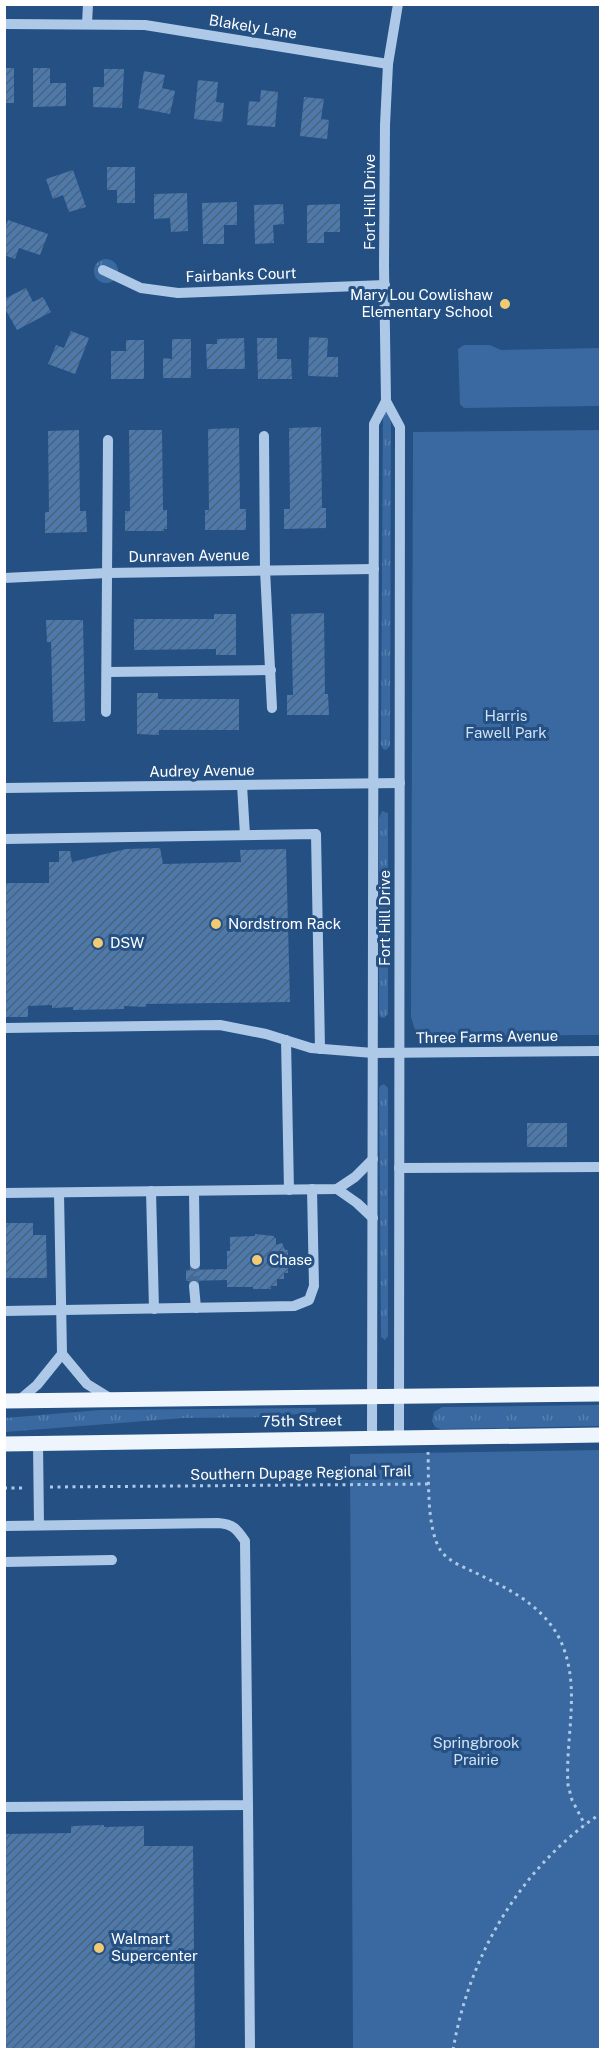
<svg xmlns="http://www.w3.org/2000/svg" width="605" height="2054" font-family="'Public Sans',sans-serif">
<defs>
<pattern id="grass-tufts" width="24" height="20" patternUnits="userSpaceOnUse" patternTransform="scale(1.5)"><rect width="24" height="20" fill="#3969a0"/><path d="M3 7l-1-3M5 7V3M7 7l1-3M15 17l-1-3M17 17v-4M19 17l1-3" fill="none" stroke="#5780ae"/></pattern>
<pattern id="building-hatch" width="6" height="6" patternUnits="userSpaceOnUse" patternTransform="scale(1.5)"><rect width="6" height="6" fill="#4d79ab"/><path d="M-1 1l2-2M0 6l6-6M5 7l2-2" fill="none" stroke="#4c627c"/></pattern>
</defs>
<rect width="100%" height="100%" fill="#245083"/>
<!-- grass -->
<g fill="url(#grass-tufts)">
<circle cx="106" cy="271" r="12"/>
<polygon points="383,411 391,414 390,746 386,750 383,749 381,745"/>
<polygon points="382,811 388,813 388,1014 384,1018 380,1017 379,1013 379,818"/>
<polygon points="384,1084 388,1088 388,1336 385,1340 381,1337 379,1089 380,1086"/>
<polygon points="600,1405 600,1426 441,1429 435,1427 432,1421 434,1412 442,1407"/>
<polygon points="316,1408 316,1412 268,1417 184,1418 5,1432 5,1418 100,1410"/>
</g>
<!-- park -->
<g fill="#3969a0">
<polygon points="464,345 490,345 501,350 600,348 600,406 464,408 460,404 458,349"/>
<polygon points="600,430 600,1035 423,1036 416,1033 411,1017 413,432"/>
<polygon points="600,1450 600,2049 353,2049 350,1454"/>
</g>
<!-- building -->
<g fill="url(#building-hatch)">
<rect x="4" y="68" width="10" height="35"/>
<polygon points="33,68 50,68 50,83 66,83 66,106 33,107"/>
<polygon points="104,69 124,69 122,108 93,107 93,87 104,87"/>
<polygon points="144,71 165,75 162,88 175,91 170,114 138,108"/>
<polygon points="198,80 218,82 216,102 224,103 222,122 194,119"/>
<polygon points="261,90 278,92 275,127 247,125 249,101 260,102"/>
<polygon points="304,97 324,99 321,119 329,120 327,139 300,136"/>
<polygon points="107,167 135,167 135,203 117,203 117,190 107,190"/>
<polygon points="73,170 86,207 69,212 63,195 53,199 46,179"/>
<polygon points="187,193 188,231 171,232 170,218 154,219 154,194"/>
<polygon points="237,202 237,225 224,225 224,244 203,244 202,203"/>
<polygon points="283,204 284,224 273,225 274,243 255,244 254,205"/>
<polygon points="340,204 340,232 324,232 324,243 307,243 307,205"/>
<polygon points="8,220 48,234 40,255 19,248 15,259 4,255 4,231"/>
<polygon points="26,288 33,302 43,297 51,312 17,330 4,307 4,299"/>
<polygon points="71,331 89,338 75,374 48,364 56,345 64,348"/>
<polygon points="309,337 328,338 327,357 338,357 338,377 308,376"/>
<polygon points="244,338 245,369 207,369 206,344 217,344 217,339"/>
<polygon points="257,338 277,338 277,359 291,359 292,379 258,379"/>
<polygon points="172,339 191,339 191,378 163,378 163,358 172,359"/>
<polygon points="126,340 144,340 144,379 111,379 111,351 126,351"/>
<polygon points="321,427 322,508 326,508 326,528 284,529 284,509 290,509 289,428"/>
<polygon points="239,428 240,509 246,509 246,530 205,530 205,510 209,510 208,429"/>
<polygon points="79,430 80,511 86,511 87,532 45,533 45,512 49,512 48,431"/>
<polygon points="129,430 162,430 163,510 167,510 167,529 164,529 164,531 125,531 125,511 130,511"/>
<polygon points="324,613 325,694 328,694 329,715 287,715 287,695 293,695 291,614"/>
<polygon points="214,614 236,614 236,655 216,655 216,649 134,650 134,619 214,619"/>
<polygon points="46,620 83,620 85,721 53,722 51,642 47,642"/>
<polygon points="137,693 158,693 158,699 239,699 239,730 159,730 159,735 137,734"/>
<polygon points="160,848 163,864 241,862 240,850 286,849 290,1002 146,1004 146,1007 124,1006 124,1009 73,1010 73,1007 52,1008 52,1005 28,1006 28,1017 4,1017 4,883 49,883 49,862 59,862 59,851 70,851 72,862 126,849"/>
<rect x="527" y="1123" width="40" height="24"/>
<polygon points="4,1223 33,1223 33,1235 46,1235 47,1278 4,1278"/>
<polygon points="255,1234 274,1236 274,1238 276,1238 276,1245 282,1243 285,1250 288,1250 288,1273 284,1273 284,1279 277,1279 277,1286 271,1286 271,1289 253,1289 253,1287 227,1287 227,1280 186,1281 186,1270 227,1269 227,1251 230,1251 230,1237 255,1236"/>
<polygon points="104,1825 104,1827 144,1826 144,1846 193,1846 195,2050 4,2050 4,1834 71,1833 71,1826"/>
</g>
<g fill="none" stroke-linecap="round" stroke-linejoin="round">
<!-- minor-tunnel -->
<polyline stroke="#456a96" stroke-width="10" stroke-dasharray="10 5" stroke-linecap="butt" points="194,1286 195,1264"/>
<!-- path -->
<g stroke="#adc9e7" stroke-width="3" stroke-dasharray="3 4.5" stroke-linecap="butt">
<path d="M 428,1452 C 429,1478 426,1529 441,1551 C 449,1562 464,1567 476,1573 C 511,1590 546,1607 562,1644 C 581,1690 565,1737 568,1785 L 572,1800 L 585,1825"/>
<polyline points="50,1487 429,1484"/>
<polyline points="4,1488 25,1488"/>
<path d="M 453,2050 C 469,1956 520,1868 600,1814"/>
</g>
<!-- minor -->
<g stroke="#adc9e7" stroke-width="10">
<polyline points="398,4 388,64 385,125 384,266 386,401 400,427 399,1438"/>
<polyline points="4,24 145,25 388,64"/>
<polyline points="87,24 88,4"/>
<polyline points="103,270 141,288 178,293 385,285"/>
<polyline points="264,436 265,570 272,708"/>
<polyline points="4,578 107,573 374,569"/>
<polyline points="107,672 271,670"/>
<polyline points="106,712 108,440"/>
<polyline points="242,785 245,835"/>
<polyline points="4,788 400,783"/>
<polyline points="4,839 316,834 320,1049"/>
<polyline points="4,1028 220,1025 266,1034 311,1048 373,1053 600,1051"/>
<polyline points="286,1040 289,1190"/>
<polyline points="399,1168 600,1167"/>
<polyline points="337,1189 357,1203 373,1218"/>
<polyline points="151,1191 154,1309"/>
<polyline points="194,1191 195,1264"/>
<polyline points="4,1193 337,1189 355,1177 373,1159"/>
<polyline points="59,1193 62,1354 87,1384 113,1400"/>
<polyline points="194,1286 196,1308"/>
<polyline points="4,1311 294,1306 309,1300 314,1286 312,1189"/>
<polyline points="18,1401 37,1385 62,1354"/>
<polyline points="372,1438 374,424 386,401"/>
<polyline points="38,1443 39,1525"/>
<path d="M 4,1526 L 218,1523 C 233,1524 237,1529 245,1541 L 248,1805 L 4,1807"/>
<polyline points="4,1562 112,1560"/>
<polyline points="248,1805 250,2050"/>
</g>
<!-- major -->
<g stroke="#eff5fd" stroke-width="15">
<polyline points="4,1401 600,1394"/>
<polyline points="4,1444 600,1435"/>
</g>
</g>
<!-- markers -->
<g fill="#f2ca71" stroke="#245083" stroke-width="2">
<circle cx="505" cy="304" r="6"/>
<circle cx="216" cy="924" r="6"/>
<circle cx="98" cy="943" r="6"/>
<circle cx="257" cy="1260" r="6"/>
<circle cx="99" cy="1948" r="6"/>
</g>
<g text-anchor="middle" stroke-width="6" stroke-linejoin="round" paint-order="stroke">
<!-- street labels -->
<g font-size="15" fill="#fff" stroke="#245083">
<text transform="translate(253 27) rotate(9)" y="5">Blakely Lane</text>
<text transform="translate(370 202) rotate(-90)" y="5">Fort Hill Drive</text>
<text transform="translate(241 275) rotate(-2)" y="5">Fairbanks Court</text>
<text transform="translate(189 556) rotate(-1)" y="5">Dunraven Avenue</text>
<text transform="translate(202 771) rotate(-1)" y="5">Audrey Avenue</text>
<text transform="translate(385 918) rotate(-90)" y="5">Fort Hill Drive</text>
<text transform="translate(487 1037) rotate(-1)" y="5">Three Farms Avenue</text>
<text transform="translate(302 1421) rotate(-1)" y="5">75th Street</text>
<text transform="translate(301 1473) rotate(-1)" y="5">Southern Dupage Regional Trail</text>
</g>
<!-- poi labels -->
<g font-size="15" fill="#fff" stroke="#245083" text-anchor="start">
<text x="493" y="300" text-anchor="end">Mary Lou Cowlishaw<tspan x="493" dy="17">Elementary School</tspan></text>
<text x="228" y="929">Nordstrom Rack</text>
<text x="110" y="948">DSW</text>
<text x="269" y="1265">Chase</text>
<text x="111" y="1944">Walmart<tspan x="111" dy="17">Supercenter</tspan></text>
</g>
<!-- park labels -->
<g font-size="15" fill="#d1e2f6" stroke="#245083">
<text x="506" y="721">Harris<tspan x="506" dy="17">Fawell Park</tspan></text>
<text x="476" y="1748">Springbrook<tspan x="476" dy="17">Prairie</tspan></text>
</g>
</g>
<!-- border -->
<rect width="605" height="2054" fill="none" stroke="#ffffff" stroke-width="12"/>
</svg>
